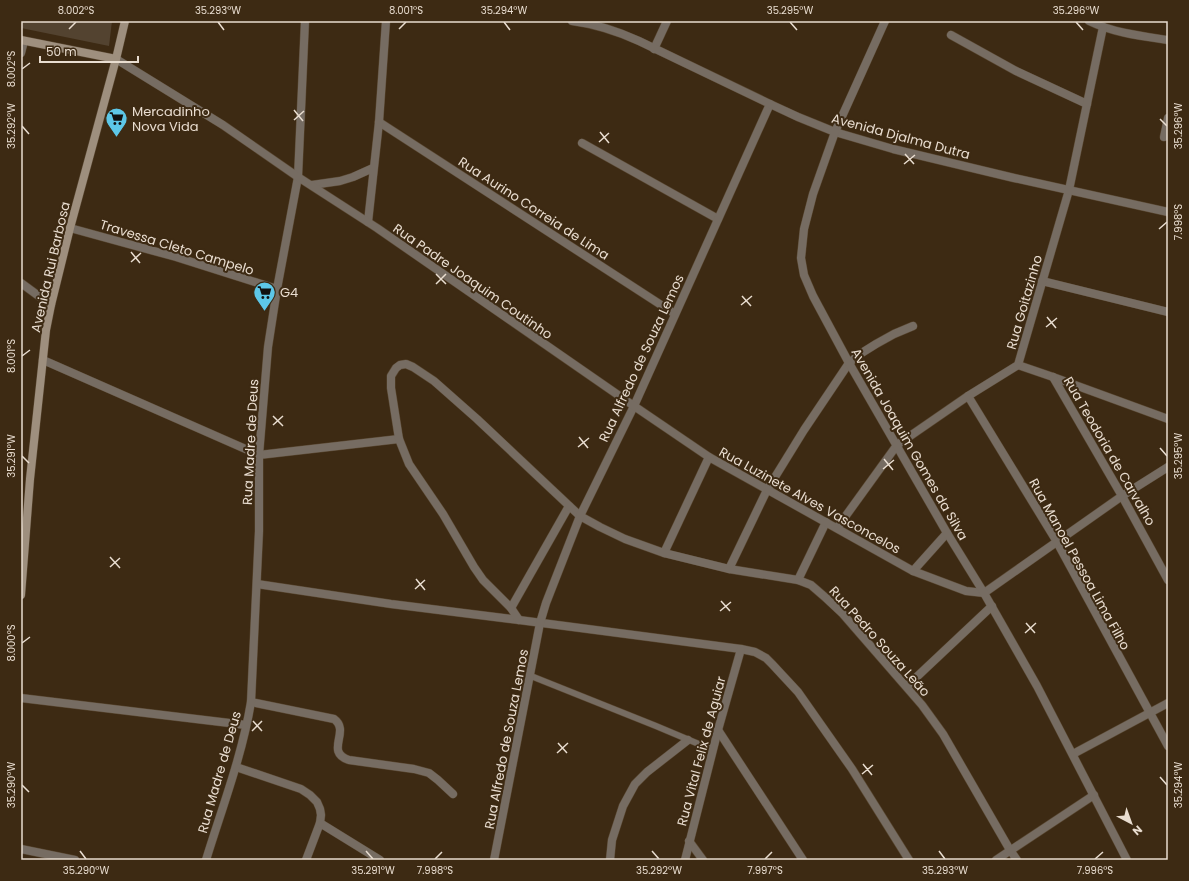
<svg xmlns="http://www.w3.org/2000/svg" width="1189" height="881" font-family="Poppins,sans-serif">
<rect width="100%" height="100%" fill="#3d2a13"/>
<!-- green -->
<polygon fill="#534330" points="21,21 112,21 109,46 21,28"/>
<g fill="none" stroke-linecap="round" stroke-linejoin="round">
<defs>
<polyline id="service" points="531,676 656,726 713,750"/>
<g id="minor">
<path d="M 1089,21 C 1114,33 1141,36 1168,40"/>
<polyline points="951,35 1016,71 1087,104"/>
<polyline points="654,49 667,21"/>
<polyline points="21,53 24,41"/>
<polyline points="379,122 675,314"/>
<polyline points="835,132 885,21"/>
<polyline points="1164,137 1168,118"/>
<polyline points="582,143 718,219"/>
<polyline points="312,185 340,181 353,177 373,168"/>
<polyline points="368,222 379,122 386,21"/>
<polyline points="70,228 176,257 277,289"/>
<polyline points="1042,281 1168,312"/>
<polyline points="21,283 51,305"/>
<polyline points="43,360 259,455 399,439"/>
<polyline points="1018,365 1053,377 1168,419"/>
<polyline points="1053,377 1122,496 1168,580"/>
<polyline points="968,396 1057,542 1168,746"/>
<polyline points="837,528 897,445 968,396 1018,365 1069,190 1103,27"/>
<polyline points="664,553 709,457"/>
<polyline points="729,569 767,490 804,430 849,363 860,354 876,344 894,334 913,326"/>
<polyline points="913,571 947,533"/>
<polyline points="798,580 826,522"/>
<polyline points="257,584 391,604 519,620 741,649 755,652 766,658 772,664 798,692 852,769 909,860"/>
<polyline points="984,593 1122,496 1168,467"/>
<polyline points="511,608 569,506"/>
<polyline points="519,620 511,608 483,580 474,567 443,514 409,464 399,439 391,388 391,376 396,368 400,365 406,364 413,367 434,381 477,419 580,516 600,527 625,539 664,553 729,569 798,580 811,585 826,598 842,613 922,705 943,734 1010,850 1017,860"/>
<polyline points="907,686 992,606"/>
<polyline points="21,698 246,725"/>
<path d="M 251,702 L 334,719 C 351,731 324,752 349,760 L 414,769 L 429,773 L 438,780 L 453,794"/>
<polyline points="718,730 803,860"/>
<polyline points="1073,754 1168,703"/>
<polyline points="236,767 301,789 310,795 317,802 320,809 321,815 320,823 306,860"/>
<polyline points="320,823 380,860"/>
<polyline points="689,841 703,860"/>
<polyline points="21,849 75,860"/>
<path d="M 206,860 C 222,808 242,756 251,702 L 259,531 L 259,455 L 268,347 L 277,289 L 298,177 L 305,21"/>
<polyline points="494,860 540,623 546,603 580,516 634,406 770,104"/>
<polyline points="610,860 612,840 623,806 635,784 647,772 688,740"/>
<polyline points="685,860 718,730 741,649"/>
<polyline points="996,860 1094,795"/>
</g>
<g id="tertiary">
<path d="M 572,21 C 596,24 617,31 639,41 L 770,104 L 798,117 L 835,132 L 893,149 L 1014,178 L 1168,212"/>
<polyline points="116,59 223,125 298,177 377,228 634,406 709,457 913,571 966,591 984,593"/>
<polyline points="835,132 813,194 804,229 801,258 804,275 813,296 849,363 947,533 984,593 1037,686 1127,860"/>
</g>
<g id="secondary">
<polyline points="21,40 116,59"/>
<polyline points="21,595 30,479 46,330 51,305 70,228 116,59 125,21"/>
</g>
</defs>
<!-- service casing -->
<use href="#service" stroke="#594731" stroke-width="7"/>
<!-- minor casing -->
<use href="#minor" stroke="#594731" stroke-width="9"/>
<!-- tertiary casing -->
<use href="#tertiary" stroke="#594731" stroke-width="9"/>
<!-- secondary casing -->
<use href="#secondary" stroke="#594731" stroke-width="9"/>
<!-- service -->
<use href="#service" stroke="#766c62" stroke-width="6"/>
<!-- minor -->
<use href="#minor" stroke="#766c62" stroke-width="8"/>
<!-- tertiary -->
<use href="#tertiary" stroke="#766c62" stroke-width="8"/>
<!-- secondary -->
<use href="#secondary" stroke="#9e8f7e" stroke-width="8"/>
</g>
<!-- ticks -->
<path fill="none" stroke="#e9ddd0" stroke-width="1.5" d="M 218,22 L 224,30M 504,22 L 510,30M 790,22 L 797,30M 1076,22 L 1083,30M 69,29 L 76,22M 399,29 L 406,22M 22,69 L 30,63M 294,110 L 303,121M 1160,119 L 1167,126M 294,120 L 304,111M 22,126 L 29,134M 600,132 L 609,143M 599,142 L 609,133M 905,154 L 914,164M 904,164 L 915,155M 1159,229 L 1167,222M 131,252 L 140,263M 131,262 L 141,253M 436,274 L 446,284M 436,284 L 446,274M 742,296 L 751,306M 741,305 L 752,296M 1047,317 L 1056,328M 1046,327 L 1057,318M 22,356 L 30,350M 273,416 L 283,426M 273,425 L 283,416M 579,437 L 588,448M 578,447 L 589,438M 1160,448 L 1167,456M 22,456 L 29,463M 884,459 L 893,470M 883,469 L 894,460M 110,557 L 120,568M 110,567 L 120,558M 416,579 L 425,590M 415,589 L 425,580M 721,601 L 730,611M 720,611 L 731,602M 1026,623 L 1035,633M 1025,633 L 1036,623M 22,643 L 30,637M 253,721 L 262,731M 252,731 L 262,721M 558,743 L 567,753M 557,753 L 568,743M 863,764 L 872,775M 862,774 L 873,765M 1160,777 L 1167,785M 22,785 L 29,792M 80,851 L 86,859M 366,851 L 373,859M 652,851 L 659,859M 939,851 L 945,859M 435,859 L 442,852M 765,859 L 772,852M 1095,859 L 1103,852"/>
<!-- icons -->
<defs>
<symbol id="supermarket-pin" viewBox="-11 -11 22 30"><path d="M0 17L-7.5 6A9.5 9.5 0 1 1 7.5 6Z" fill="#5dc7e8" stroke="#3d2a13"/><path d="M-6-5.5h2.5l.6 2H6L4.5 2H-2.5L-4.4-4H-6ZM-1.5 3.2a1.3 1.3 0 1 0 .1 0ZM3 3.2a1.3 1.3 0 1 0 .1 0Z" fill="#111"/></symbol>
</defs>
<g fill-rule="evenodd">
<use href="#supermarket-pin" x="104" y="106" width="25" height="34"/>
<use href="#supermarket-pin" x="252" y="280" width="25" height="34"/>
</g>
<g text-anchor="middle" stroke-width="4" stroke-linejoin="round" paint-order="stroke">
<!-- poi labels -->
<g font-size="13" fill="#e9ddd0" stroke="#3d2a13" text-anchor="start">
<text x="132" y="116">Mercadinho<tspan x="132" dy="15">Nova Vida</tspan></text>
<text x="280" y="297">G4</text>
</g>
<!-- street labels -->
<g font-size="13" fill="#e9ddd0" stroke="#3d2a13">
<text transform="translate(901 136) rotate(15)" y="5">Avenida Djalma Dutra</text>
<text transform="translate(534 208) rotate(33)" y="5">Rua Aurino Correia de Lima</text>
<text transform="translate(177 247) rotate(17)" y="5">Travessa Cleto Campelo</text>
<text transform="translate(50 267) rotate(-77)" y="5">Avenida Rui Barbosa</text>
<text transform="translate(473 281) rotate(35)" y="5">Rua Padre Joaquim Coutinho</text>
<text transform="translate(1024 302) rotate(-74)" y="5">Rua Goitazinho</text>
<text transform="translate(641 358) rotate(-65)" y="5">Rua Alfredo de Souza Lemos</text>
<text transform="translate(250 442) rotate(-87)" y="5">Rua Madre de Deus</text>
<text transform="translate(910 444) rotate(60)" y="5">Avenida Joaquim Gomes da Silva</text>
<text transform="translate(1110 451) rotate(60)" y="5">Rua Teodoria de Carvalho</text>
<text transform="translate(810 500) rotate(29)" y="5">Rua Luzinete Alves Vasconcelos</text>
<text transform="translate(1080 564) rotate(61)" y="5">Rua Manoel Pessoa Lima Filho</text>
<text transform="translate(880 641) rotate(48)" y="5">Rua Pedro Souza Leão</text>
<text transform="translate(506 739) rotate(-79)" y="5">Rua Alfredo de Souza Lemos</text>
<text transform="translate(701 751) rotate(-75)" y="5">Rua Vital Felix de Aguiar</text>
<text transform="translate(219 772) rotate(-74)" y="5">Rua Madre de Deus</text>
</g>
</g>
<!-- border -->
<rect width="1189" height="881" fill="none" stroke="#3d2a13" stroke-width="44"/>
<!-- north arrow -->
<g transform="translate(1131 823) rotate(139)" stroke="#3d2a13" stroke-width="3" paint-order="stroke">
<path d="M0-3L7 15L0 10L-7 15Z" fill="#e9ddd0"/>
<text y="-6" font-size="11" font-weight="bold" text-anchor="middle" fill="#e9ddd0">N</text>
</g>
<!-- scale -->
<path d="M40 56v6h98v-6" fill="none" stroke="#e9ddd0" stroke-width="2"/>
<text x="46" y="56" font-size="12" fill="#e9ddd0" stroke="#3d2a13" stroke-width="3" paint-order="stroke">50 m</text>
<rect x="22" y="22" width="1145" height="837" fill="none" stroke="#e9ddd0" stroke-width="1.5"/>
<g font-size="10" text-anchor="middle" fill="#e9ddd0">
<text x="76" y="14">8.002°S</text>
<text x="218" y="14">35.293°W</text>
<text x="406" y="14">8.001°S</text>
<text x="504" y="14">35.294°W</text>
<text x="790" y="14">35.295°W</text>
<text x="1076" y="14">35.296°W</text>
<text transform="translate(11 69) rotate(-90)" y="4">8.002°S</text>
<text transform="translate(11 126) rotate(-90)" y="4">35.292°W</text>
<text transform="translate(1178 126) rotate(-90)" y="4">35.296°W</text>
<text transform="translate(1178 222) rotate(-90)" y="4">7.998°S</text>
<text transform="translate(11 356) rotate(-90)" y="4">8.001°S</text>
<text transform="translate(11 456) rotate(-90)" y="4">35.291°W</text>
<text transform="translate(1178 456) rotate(-90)" y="4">35.295°W</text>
<text transform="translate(11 643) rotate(-90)" y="4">8.000°S</text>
<text transform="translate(11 785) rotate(-90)" y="4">35.290°W</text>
<text transform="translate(1178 785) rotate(-90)" y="4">35.294°W</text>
<text x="86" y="874">35.290°W</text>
<text x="373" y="874">35.291°W</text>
<text x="435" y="874">7.998°S</text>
<text x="659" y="874">35.292°W</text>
<text x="765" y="874">7.997°S</text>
<text x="945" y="874">35.293°W</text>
<text x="1095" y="874">7.996°S</text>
</g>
</svg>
